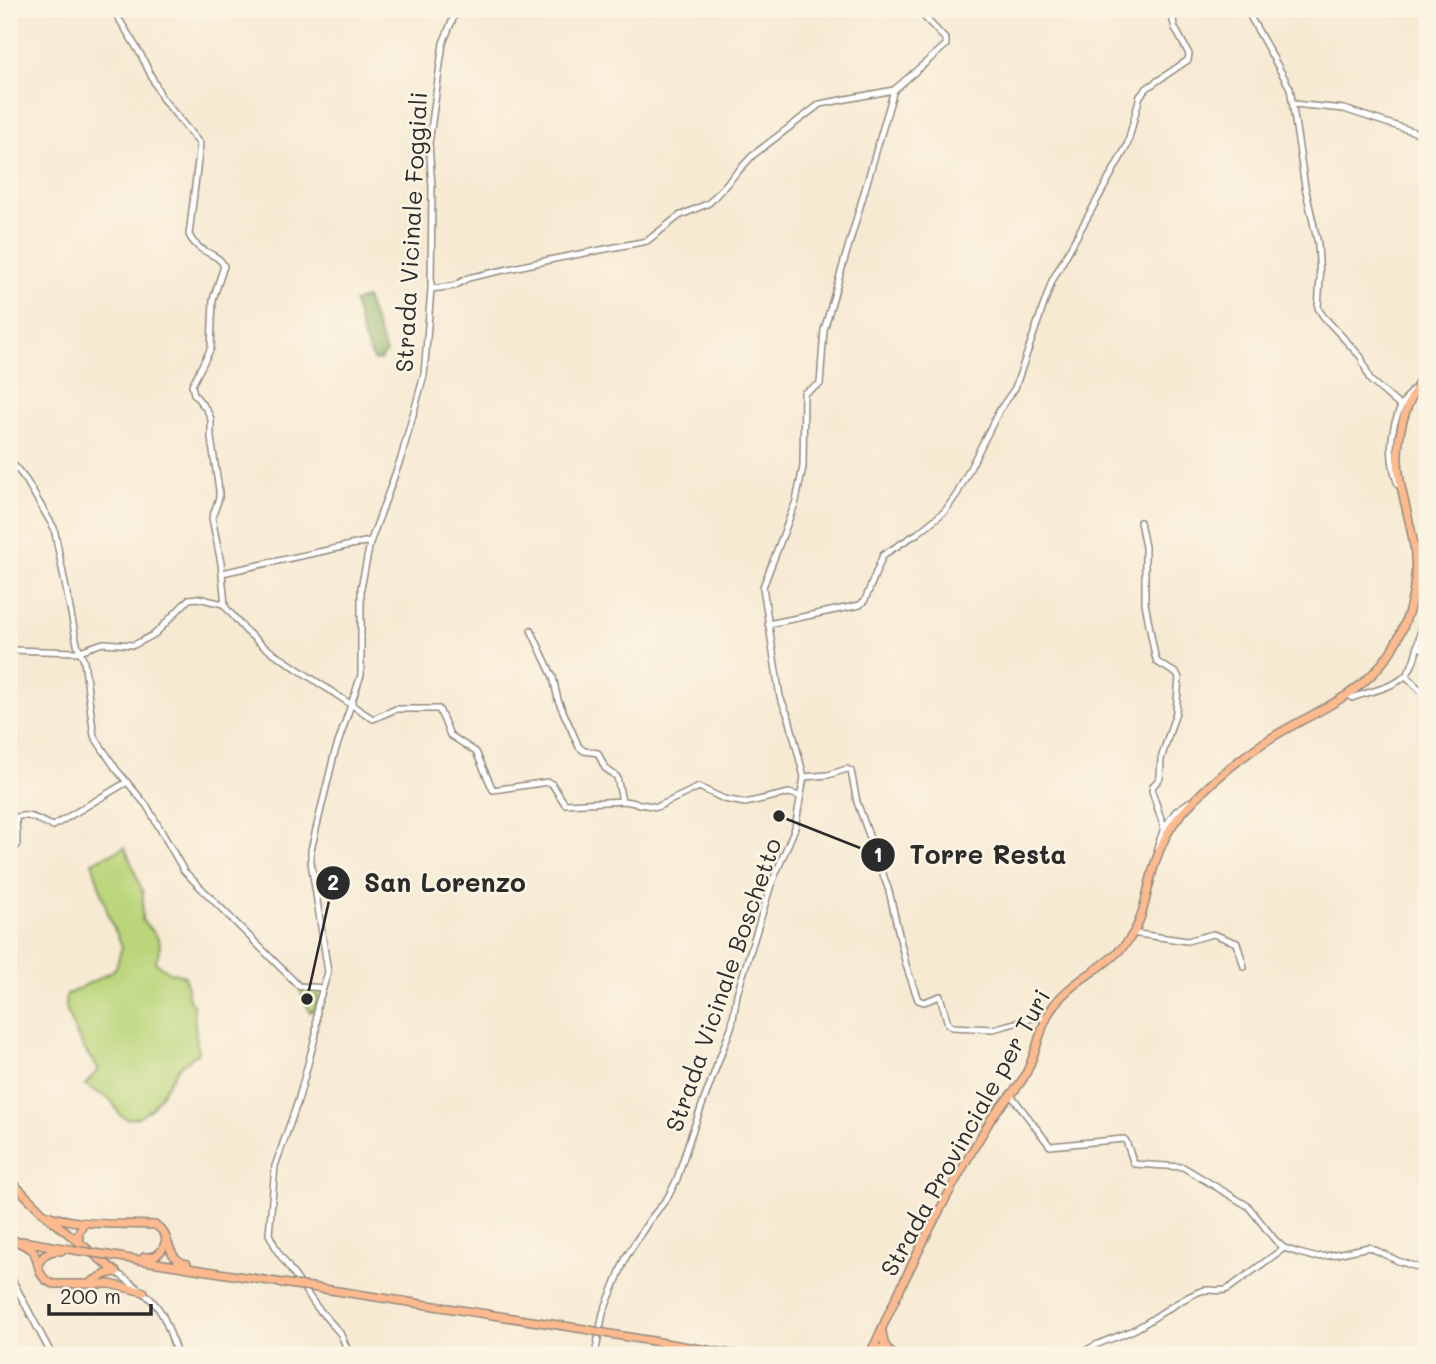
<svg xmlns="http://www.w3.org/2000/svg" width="1436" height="1364" font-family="Mali,sans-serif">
<rect width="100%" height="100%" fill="#fcf5e5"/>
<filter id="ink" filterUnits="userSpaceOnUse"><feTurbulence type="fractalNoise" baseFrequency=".0143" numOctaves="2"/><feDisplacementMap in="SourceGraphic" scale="14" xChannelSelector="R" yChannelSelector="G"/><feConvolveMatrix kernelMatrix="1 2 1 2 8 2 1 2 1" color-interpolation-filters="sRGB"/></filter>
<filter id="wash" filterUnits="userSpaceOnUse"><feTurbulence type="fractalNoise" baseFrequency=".00686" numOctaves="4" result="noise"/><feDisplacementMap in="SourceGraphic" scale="28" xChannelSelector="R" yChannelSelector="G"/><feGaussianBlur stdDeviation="1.57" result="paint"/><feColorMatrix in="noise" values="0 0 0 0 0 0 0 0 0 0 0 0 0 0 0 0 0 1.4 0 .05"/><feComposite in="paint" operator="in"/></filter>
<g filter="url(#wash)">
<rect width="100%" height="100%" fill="#f7ead3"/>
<!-- green -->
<g fill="#bad57a" stroke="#728052" stroke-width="2">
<path d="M 125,847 L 143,893 L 142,920 C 157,937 166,939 155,962 L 170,972 L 185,976 L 189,1000 L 193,1004 L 198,1053 L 179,1067 L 152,1108 L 138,1117 L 128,1119 L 120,1115 L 111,1100 L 85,1085 L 99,1069 C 85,1053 66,1019 65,999 L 68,994 L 111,972 L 116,967 L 122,946 L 109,917 L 92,862 Z"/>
<polygon points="317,988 320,990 315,1010 310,1012 300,990"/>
</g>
<!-- forest -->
<polygon fill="#93b66a" stroke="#5f704a" stroke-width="2" points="366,298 386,353 381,359 374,361 363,337 354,302"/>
</g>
<g filter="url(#ink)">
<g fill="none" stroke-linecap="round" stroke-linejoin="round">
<defs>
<g id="minor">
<path d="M 113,9 L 141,55 L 162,98 L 200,144 L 189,235 C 199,255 218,252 224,266 L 213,299 L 211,348 L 192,385 L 194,394 L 207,410 L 211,419 L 211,438 L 219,490 L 219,498 L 212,518 L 221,563 L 225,605"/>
<polyline points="1246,9 1290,88 1305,187 1318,244 1320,279 1318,308 1323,316 1361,357 1370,380 1400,406"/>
<polyline points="1293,104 1344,109 1427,136"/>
<polyline points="431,289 454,286 468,278 554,259 647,241 679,216 709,203 753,155 820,104 894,90 946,45 946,40 917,9"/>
<polyline points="9,459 26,480 54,528 77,644 84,661 94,736 116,769 147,806 184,871 299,986 323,988"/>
<path d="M 1398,485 C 1386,451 1390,418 1412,390"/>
<polyline points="1140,522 1145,547 1145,603 1155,656 1157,662 1177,674 1179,678 1176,712 1161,759 1160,778 1153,786 1152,791 1164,828 1176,811 1189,802"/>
<polyline points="222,573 365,542 370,543"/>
<polyline points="768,624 860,605 865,600 883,555 918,533 945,511 957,494 999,411 1015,388 1052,281 1127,146 1140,96 1147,88 1188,60 1189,54 1175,28 1173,21 1175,14 1185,9"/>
<polyline points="531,630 553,677 558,700 579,747 584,751 598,753 605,768 617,777 622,801"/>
<polyline points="1417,646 1427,651"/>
<polyline points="9,650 77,652 103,643 134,645 155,634 189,599 198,598 223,604 245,630 263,646 373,719 396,709 439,709 450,735 476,752 493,790 548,782 552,784 565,804 624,801 657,807 699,787 724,799 745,803 789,793 800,796"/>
<polyline points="1406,676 1427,697"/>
<path d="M 1349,695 L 1352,698 C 1367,692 1392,688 1404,677 C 1419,665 1423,614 1423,596"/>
<polyline points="804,777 828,775 847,769 851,771 857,802 889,891 906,965 918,1000 924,1002 940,996 948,1024 952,1027 993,1029 1037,1017 1047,1020"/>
<polyline points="1157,848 1164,828"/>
<path d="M 9,858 L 17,845 L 16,817 C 29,812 41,822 53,826 L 127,782"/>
<polyline points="1138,934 1187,941 1213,934 1237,943 1244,967"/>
<polyline points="1011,1095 1050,1146 1124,1139 1126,1141 1134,1164 1183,1167 1248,1206 1275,1240 1284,1248 1299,1253 1314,1257 1327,1256 1369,1247 1398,1261 1427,1270"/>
<path d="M 116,1272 C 158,1302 162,1305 177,1355"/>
<polyline points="9,1274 52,1355"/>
<polyline points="350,1355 340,1333 316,1306 278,1252 269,1234 275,1166 298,1101 316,1034 317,1007 328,972 311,862 311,850 334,755 361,675 361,588 370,543 401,458 424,375 431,289 432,187 429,144 443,43 457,9"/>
<polyline points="595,1355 603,1313 626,1257 649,1221 668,1197 677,1179 691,1135 732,1025 737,994 771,885 795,828 804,777 789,718 780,697 763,587 796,501 803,467 804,393 820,384 824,330 894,90"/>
<path d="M 1080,1355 C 1098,1340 1120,1338 1139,1327 C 1160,1315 1178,1300 1201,1291 C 1210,1288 1219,1293 1228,1289 L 1284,1248"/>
</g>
<g id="major">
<polyline points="9,1179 44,1214 116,1272"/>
<path d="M 44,1214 C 78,1227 118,1223 155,1225 C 173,1234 164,1259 187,1264"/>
<path d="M 12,1239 L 33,1250 C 40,1264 36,1277 53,1284 L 110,1284 L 144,1292"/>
<polyline points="22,1241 74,1250"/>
<polyline points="81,1246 78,1234 82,1226"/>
<polyline points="107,1255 295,1285"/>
<path d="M 144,1257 C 158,1258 164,1251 166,1238"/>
<path d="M 38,1264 C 44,1254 49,1250 61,1251"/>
<polyline points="91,1282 106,1274 116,1272"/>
<polyline points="311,1287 584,1329"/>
<polyline points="882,1332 884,1343 889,1351"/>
<polyline points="610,1334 737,1355"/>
<polyline points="873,1347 889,1351 894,1355"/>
<path d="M 870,1355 C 905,1275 945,1195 991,1119 C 1000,1104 1015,1093 1024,1077 C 1037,1055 1039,1026 1054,1005 C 1075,977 1110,967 1130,938 C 1142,921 1145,901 1150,881 C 1156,856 1165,831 1183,812 C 1208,784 1244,754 1276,735 C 1319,709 1362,696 1391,651 C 1412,617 1421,575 1412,535 C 1407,508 1397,481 1398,453 C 1399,421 1411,395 1427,368"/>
</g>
</defs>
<!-- minor casing -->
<use href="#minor" stroke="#918a7f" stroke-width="8"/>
<!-- major casing -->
<use href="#major" stroke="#918a7f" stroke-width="10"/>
<!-- minor -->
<use href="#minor" stroke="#fff" stroke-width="5"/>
<!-- major -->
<use href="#major" stroke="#fcba8e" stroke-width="7"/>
<defs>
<g id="major-bridge">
<polyline points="74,1250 107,1255"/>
<polyline points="295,1285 311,1287"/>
<polyline points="584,1329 610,1334"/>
</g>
</defs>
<!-- major-bridge casing -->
<use href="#major-bridge" stroke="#918a7f" stroke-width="10" stroke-linecap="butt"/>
<!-- major-bridge -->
<use href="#major-bridge" stroke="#fcba8e" stroke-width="7"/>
</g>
</g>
<g text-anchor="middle" stroke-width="5" stroke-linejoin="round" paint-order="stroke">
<!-- street labels -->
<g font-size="24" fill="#2b2b2b" stroke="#fcf5e5">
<text transform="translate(412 232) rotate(-87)" y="8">Strada Vicinale Foggiali</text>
<text transform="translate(724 985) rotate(-71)" y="8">Strada Vicinale Boschetto</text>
<text transform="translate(966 1133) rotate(-61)" y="8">Strada Provinciale per Turi</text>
</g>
</g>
<!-- callouts -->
<path fill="none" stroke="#2b2b2b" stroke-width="2.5" d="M779 816L878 855M307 999L333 883"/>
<g fill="#2b2b2b" stroke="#fcf5e5" stroke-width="2.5">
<circle cx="779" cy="816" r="7"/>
<circle cx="307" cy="999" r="7"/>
<circle cx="878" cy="855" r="18"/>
<circle cx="333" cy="883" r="18"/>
</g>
<g font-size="21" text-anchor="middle" font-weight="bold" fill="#fff">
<text x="878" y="862">1</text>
<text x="333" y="890">2</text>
</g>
<g font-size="26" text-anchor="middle" font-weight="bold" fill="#2b2b2b" stroke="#fcf5e5" stroke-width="5" stroke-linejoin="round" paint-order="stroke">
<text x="988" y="864">Torre Resta</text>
<text x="445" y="892">San Lorenzo</text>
</g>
<!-- margin -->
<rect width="1436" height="1364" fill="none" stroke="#fcf5e5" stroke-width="35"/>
<!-- scale -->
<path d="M49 1304v10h102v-10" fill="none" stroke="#2b2b2b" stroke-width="3.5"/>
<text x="60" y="1304" font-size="21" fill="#2b2b2b" stroke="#fcf5e5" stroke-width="5" paint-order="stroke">200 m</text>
</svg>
